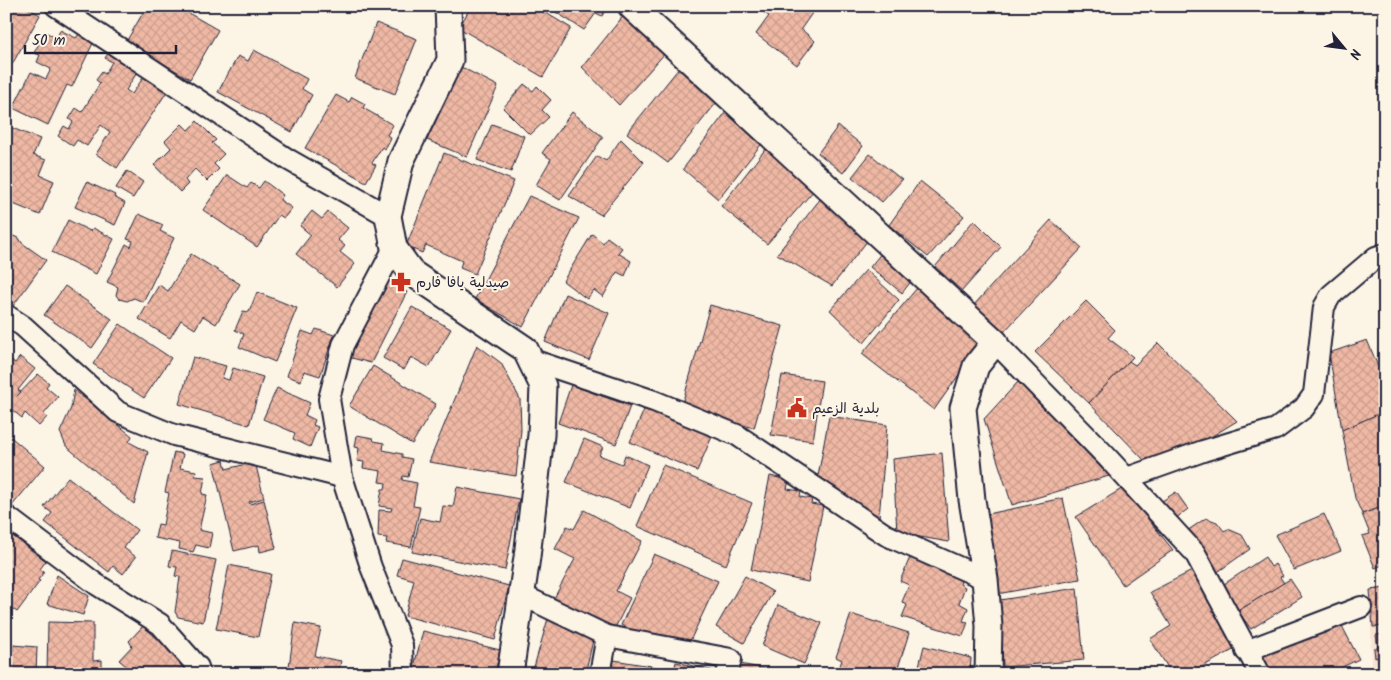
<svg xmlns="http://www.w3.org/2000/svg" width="1391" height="680" font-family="Kalam,'Playpen Sans Arabic',sans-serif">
<defs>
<pattern id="building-cross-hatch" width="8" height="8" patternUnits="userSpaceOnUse" patternTransform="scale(1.25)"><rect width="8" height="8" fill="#efb8a4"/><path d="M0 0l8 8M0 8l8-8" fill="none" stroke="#cd9e8e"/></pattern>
</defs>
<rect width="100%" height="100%" fill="#fcf5e5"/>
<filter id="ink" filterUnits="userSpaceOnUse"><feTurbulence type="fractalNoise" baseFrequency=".02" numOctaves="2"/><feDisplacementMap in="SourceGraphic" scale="10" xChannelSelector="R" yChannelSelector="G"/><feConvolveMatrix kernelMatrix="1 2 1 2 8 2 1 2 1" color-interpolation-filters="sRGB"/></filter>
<g filter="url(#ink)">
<!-- built -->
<polygon fill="#f8e3d2" points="1385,585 1385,674 1372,674 1370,590"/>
<!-- building -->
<g fill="url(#building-cross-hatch)" stroke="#22223b">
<polygon points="6,6 24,6 40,15 6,75"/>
<polygon points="147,6 188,6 185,11 218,30 190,79 126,42"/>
<polygon points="471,6 534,6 571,28 543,77 459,28"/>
<polygon points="546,6 607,6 602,16 596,13 584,30"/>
<polygon points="754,6 817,6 801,29 815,41 797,65 756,34 769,16"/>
<polygon points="624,15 666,52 619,105 582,67"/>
<polygon points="376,23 417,39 395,94 355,78"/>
<polygon points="60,30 76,38 79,34 94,41 72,87 67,85 48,125 13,108 31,72 46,79 51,69 37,62 40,55 34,53 45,32 57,38"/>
<polygon points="111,49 138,71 126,90 132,94 145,75 168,90 117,168 96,154 110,132 101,125 87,146 77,140 73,146 58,136 64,126 69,129 73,122 69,119 76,108 82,112 100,83 96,80 102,72 105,74 112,62 105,58"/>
<polygon points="254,50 307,79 302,89 312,95 292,132 218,92 238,56 248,61"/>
<polygon points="461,67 498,86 467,157 427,140"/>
<polygon points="679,68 717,102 668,163 627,133"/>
<polygon points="524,84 533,91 537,86 551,100 542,110 549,117 530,135 503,108"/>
<polygon points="336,95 349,102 352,97 365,104 363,108 393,125 387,135 391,138 385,149 382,147 372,163 376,165 366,182 305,148"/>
<polygon points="572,112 603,137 560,200 536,185 551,159 542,153"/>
<polygon points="726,112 763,142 718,199 683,169"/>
<polygon points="197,121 216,140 212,143 224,154 214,164 219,169 207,181 195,169 185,180 188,184 180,192 154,165 171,148 165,141 182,124 188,130"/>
<polygon points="492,124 524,136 511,172 477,160"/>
<polygon points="838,126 863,146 843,173 818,153"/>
<polygon points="12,128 40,139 33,155 46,160 40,175 54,181 40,215 6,201 6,141"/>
<polygon points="621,139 644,162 601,215 569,196 597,156 606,161"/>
<polygon points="767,147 815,189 767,244 721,206"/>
<polygon points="444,153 514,181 475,274 460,268 462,261 426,245 422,253 406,246"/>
<polygon points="870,154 902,180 882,202 852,177"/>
<polygon points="127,171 143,182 133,198 116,188"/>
<polygon points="227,175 247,188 251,183 259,188 264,181 283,195 280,200 292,208 284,218 279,215 257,247 203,210"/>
<polygon points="920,181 964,216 928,257 889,225"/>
<polygon points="87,182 115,195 114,197 125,203 115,225 75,207"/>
<polygon points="529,196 579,218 523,327 475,299"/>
<polygon points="821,198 868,240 832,286 777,254"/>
<polygon points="312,211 322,219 328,212 348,228 338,240 345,246 340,252 355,264 337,287 296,254 311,235 300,226"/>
<polygon points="139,214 163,225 160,231 174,238 143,302 134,298 127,301 119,299 116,295 118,287 107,282 126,244 131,247 133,241 127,239"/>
<polygon points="68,220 90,231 93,228 114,239 96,274 52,252"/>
<polygon points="974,220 1001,247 962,291 935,267"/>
<polygon points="1051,220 1082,248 1002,334 973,306"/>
<polygon points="592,234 603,243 607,237 622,248 618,253 631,261 625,276 617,272 603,297 594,290 587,299 563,281"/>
<polygon points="13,236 19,238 22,243 46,260 13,306 6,301 8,296 6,237 9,239"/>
<polygon points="887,246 916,275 902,293 870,267"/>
<polygon points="191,254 240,284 216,324 203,316 195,329 181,320 170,338 139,319 159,285 168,291"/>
<polygon points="866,270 899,300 864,343 830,310"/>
<polygon points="382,277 407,292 371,363 344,356"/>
<polygon points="65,286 112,319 92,348 44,315"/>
<polygon points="917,288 982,342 934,410 862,354"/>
<polygon points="257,292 297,308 275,362 239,347 244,334 235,330 243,311 249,312"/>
<polygon points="565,294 609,313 589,360 545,342"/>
<polygon points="1086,301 1115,330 1108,338 1133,357 1089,403 1035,352"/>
<polygon points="710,305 783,326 754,428 681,408"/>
<polygon points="412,307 451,329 429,367 411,357 404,370 383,358"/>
<polygon points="120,324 171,358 144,398 93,364"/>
<polygon points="316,329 334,335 320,376 304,371 301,381 287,376 302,331 313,335"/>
<polygon points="1367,340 1385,383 1385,411 1342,430 1329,353"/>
<polygon points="1158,343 1237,421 1201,443 1145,461 1089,403 1129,361 1135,365"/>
<polygon points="477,345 501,363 520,399 521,430 516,476 429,462"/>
<polygon points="6,356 15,363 20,357 35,369 18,390 21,392 17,396 38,374 49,383 46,387 58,397 44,414 47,417 39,426 25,413 22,418 6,405"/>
<polygon points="193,357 226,366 222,378 229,380 233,368 263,377 249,425 179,404"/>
<polygon points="373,366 436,404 412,444 349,406"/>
<polygon points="782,375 822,381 813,441 771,435"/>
<polygon points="1018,382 1109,476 1012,505 984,419"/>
<polygon points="571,385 630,406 616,444 558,423"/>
<polygon points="277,388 310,403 305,415 315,420 313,425 318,427 310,447 293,439 295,433 263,419"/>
<polygon points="74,390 132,436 129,442 148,452 134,504 66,446 60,432 71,408"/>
<polygon points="647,403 714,432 697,471 630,442"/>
<polygon points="1385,411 1385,506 1362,514 1355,498 1342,430"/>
<polygon points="829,416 887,425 879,518 817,482"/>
<polygon points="6,433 45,466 11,507 6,503"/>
<polygon points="357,435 373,438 374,441 384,443 383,450 402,454 402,457 412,459 408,477 403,476 402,480 417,483 413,506 420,507 411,547 386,543 387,538 378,537 379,510 391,511 392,508 379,506 382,489 385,489 386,483 379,482 381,471 363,468 364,462 357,461 359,448 355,447"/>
<polygon points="584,439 603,447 599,455 622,464 625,455 648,465 630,508 566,482"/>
<polygon points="174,452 183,454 180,468 196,471 195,476 205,477 202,494 207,495 199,530 212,533 209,548 196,545 193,552 179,549 180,543 155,538 158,524 163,525 169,493 165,492"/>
<polygon points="942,453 949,542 897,533 893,459"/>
<polygon points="224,460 226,469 255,462 264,498 249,502 250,504 264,500 276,548 260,552 259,545 234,551 213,463"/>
<polygon points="663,465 752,503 726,565 637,526"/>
<polygon points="770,476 789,480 787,489 801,491 800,497 812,499 811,504 823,506 808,582 751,570"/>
<polygon points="68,477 137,530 124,548 136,557 123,574 113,566 109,572 45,522 52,513 44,507"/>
<polygon points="457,487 519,499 505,570 412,552 420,518 440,522 443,506 453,507"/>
<polygon points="1123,488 1173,550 1123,585 1076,517"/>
<polygon points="1176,492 1188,509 1172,521 1159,503"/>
<polygon points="1063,498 1080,579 997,594 988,514"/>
<polygon points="1385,506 1385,564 1375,568 1362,536 1370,534 1362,514"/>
<polygon points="584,510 642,541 616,591 630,598 612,634 552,602 575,559 555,549 567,526 574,529"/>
<polygon points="1324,514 1341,551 1294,570 1275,535"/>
<polygon points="1206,518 1217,522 1224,531 1228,529 1242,535 1250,549 1212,576 1184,533"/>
<polygon points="6,531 46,561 40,569 44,572 38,580 40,581 17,612 6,604"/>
<polygon points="172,551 216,560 203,622 178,617 175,612 180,577 175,576 177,567 169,566"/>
<polygon points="654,554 718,581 690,641 641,635 621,625"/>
<polygon points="911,555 963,576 960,584 965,587 959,603 968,608 963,621 968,622 963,636 902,617 907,605 902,602 909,585 900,581"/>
<polygon points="1265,557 1271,567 1275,564 1283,576 1280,577 1284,583 1238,611 1221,586"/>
<polygon points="402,558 509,586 495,640 405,616 414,580 397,575"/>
<polygon points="229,565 271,574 258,637 216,629"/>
<polygon points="1194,570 1235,649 1189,674 1172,674 1150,639 1171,626 1150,592"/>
<polygon points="57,575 89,596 83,615 47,604"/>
<polygon points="745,576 773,592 744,643 716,627"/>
<polygon points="1290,579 1302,597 1251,629 1238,611"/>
<polygon points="1077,588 1084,660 1003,667 1000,600"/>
<polygon points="1385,588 1385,626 1373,627 1370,590"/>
<polygon points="778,605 822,623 804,664 762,646"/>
<polygon points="851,614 909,633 896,674 837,674 842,660 836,657"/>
<polygon points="549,615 594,636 586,670 534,667"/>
<polygon points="48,622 93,623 93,661 102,660 102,674 47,674"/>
<polygon points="1340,622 1359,659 1328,674 1266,674 1257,659"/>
<polygon points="295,623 321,628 315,656 341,661 338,674 288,674"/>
<polygon points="143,626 185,663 175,674 162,674 159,671 156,674 135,674 119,660 132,646 129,641"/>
<polygon points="423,631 500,650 495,674 412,674"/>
<polygon points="1385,634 1385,671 1379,672 1378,657 1375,658 1374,648 1378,648 1376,635"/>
<polygon points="13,645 37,647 36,674 6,674 6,651 13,651"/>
<polygon points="924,646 971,658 970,674 917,674"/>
<polygon points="614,660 657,667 656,674 612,674"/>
<polygon points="676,662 715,671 714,674 673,674"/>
<polygon points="740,664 792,674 737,674"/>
</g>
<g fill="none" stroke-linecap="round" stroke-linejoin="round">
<defs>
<g id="minor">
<polyline points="56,6 289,160 388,216"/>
<polyline points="394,248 343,345 329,399 342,477 371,567 402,645 403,674"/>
<polyline points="6,315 23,326 118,412 174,435 342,477"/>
<polyline points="995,342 1106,456 1195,553 1260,674"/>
<polyline points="529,359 654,401 737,435 886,535 985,579"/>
<polyline points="1127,478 1203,451 1276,429 1304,408 1314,394 1324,307 1331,295 1376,257 1385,254"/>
<polyline points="6,516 96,584 160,624 198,667 200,674"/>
<polyline points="520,594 607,636 600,674"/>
<polyline points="607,636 731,659 727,674"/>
<polyline points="1246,651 1361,607"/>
</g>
<g id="tertiary">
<polyline points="448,6 450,60 401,161 388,216 394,248 412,273 525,349 543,386 541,435 527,557 510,674"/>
<polyline points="631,6 995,342 976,366 963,408 972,500 985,579 989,626 988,674"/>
</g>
</defs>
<!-- minor casing -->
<use href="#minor" stroke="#22223b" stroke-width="24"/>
<!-- tertiary casing -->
<use href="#tertiary" stroke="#22223b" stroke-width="29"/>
<!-- minor -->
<use href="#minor" stroke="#fcf5e5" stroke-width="20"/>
<!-- tertiary -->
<use href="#tertiary" stroke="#fcf5e5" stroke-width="25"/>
</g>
</g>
<!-- icons -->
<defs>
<symbol id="pharmacy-bare" viewBox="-9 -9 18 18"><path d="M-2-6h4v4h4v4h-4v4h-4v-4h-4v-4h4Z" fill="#c8321e" stroke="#fcf5e5" stroke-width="2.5" paint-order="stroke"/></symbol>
<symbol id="civic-bare" viewBox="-9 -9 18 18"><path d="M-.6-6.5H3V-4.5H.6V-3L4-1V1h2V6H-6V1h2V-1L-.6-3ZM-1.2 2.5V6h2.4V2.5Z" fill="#c8321e" stroke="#fcf5e5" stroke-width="2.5" paint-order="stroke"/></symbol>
</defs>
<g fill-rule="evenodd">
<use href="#pharmacy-bare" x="387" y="268" width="28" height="28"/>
<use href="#civic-bare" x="783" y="394" width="28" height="28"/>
</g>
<g text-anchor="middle" stroke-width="4" stroke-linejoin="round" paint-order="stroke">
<!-- poi labels -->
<g font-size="14" fill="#22223b" stroke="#fcf5e5" text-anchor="start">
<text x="416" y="287">صيدلية يافا فارم</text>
<text x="812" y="413">بلدية الزعيم</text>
</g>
</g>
<!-- margin -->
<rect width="1391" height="680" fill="none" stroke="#fcf5e5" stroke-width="25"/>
<rect x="12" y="12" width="1366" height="655" fill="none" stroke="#22223b" stroke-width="2" filter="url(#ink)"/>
<!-- north arrow -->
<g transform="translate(1344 48) rotate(119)" stroke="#fcf5e5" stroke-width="4" paint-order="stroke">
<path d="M0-4L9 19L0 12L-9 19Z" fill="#22223b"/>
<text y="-8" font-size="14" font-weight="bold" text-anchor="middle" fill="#22223b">N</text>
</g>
<!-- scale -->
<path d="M25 45v8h151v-8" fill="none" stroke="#22223b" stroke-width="2.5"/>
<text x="32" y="45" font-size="15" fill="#22223b" stroke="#fcf5e5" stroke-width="4" paint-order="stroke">50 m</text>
</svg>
